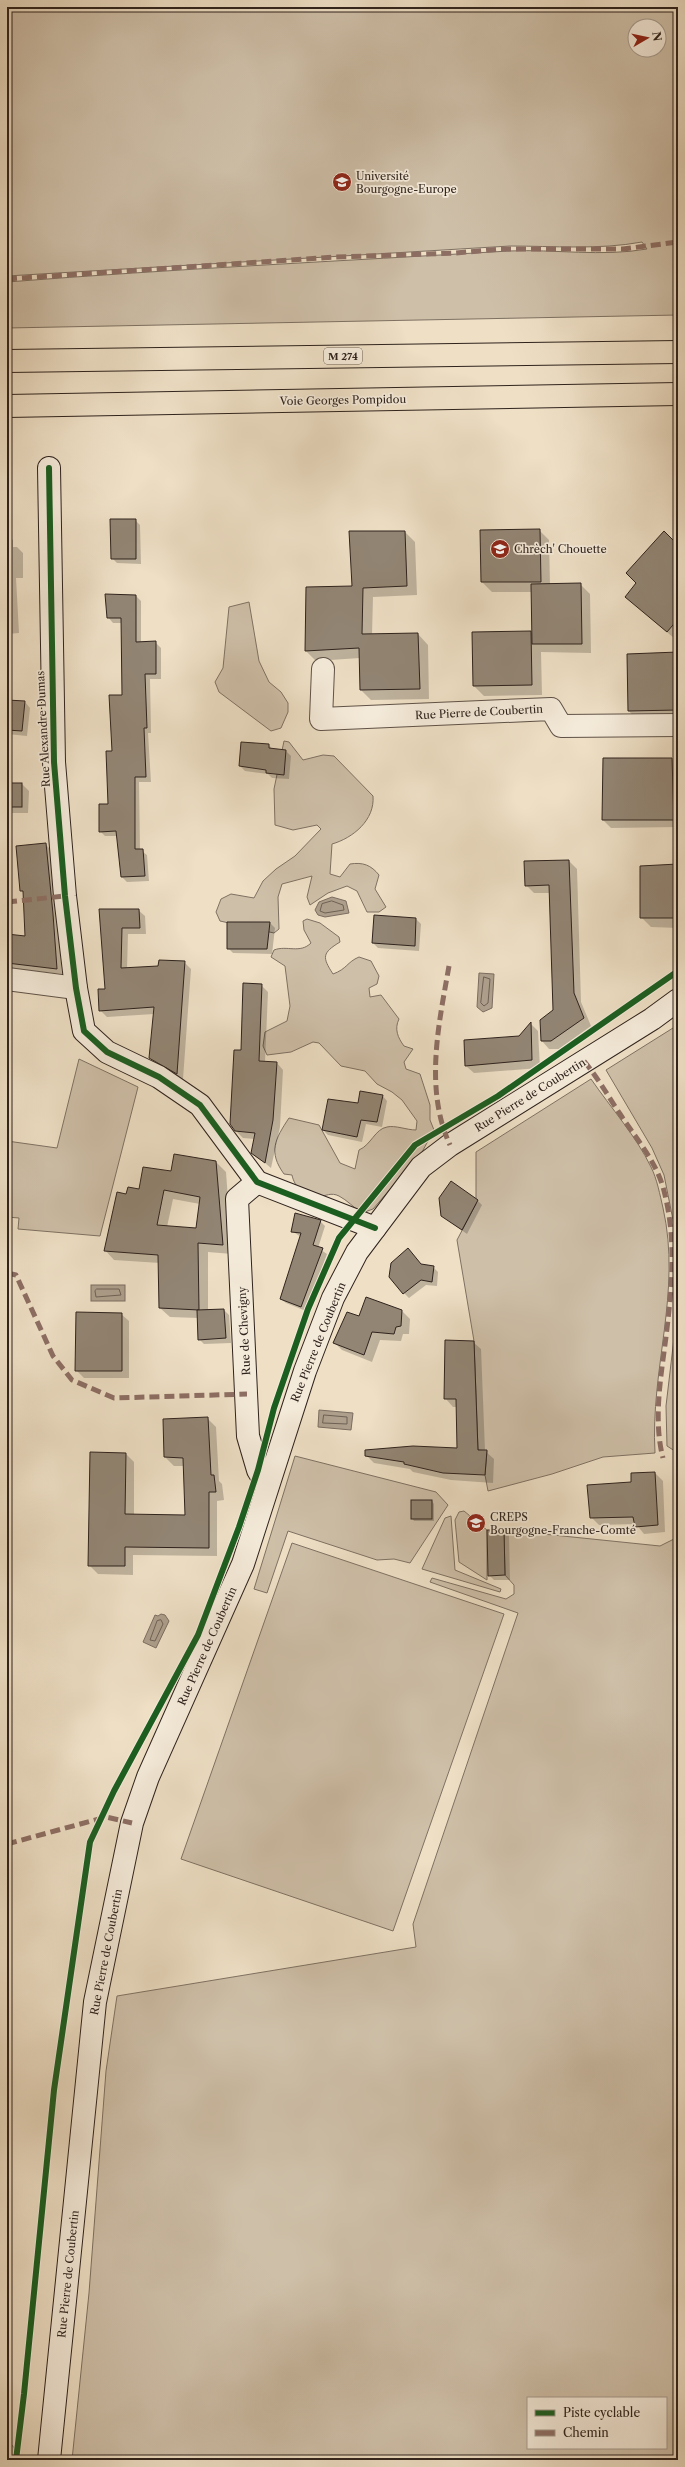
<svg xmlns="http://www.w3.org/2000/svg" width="685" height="2467" font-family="'Libre Caslon Text',serif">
<rect width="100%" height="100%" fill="#eedfc5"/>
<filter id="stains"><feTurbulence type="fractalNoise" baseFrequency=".005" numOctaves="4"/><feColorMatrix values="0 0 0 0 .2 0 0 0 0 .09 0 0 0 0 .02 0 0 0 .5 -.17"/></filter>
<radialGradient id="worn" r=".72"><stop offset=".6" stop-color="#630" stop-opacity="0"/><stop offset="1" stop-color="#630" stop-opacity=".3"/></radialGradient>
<!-- green -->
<g fill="#cebfa8" stroke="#7e7162" fill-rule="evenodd">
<path d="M 7,7 L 678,7 L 678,315 L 7,328 L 7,282 C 174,269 342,261 509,251 C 555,249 602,257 647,249 L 642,242 C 599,250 553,246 510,246 L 7,276 ZM 635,26 L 659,26 L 659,50 L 635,50 Z"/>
<polygon points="249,602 259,661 269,682 281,692 288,703 288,712 281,728 271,731 219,692 215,682 223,668 229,607"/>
<path d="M 284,741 L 289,742 L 303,760 L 323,755 L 334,756 L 373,796 C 375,820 353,838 332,844 L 330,874 L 340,877 L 350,864 C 363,862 371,865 379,875 L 375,889 L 386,907 L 379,912 L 367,912 L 357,891 L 347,886 L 328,893 L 310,905 L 307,897 L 312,876 L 282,884 L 278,897 L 279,929 L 274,933 L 220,921 L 216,912 L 221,899 L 231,894 L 254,898 L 263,881 L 276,869 L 295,856 L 321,829 L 317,825 L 293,830 L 275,825 L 274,789 Z"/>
<path d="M 307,919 L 320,923 L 339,937 L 340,942 C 322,953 322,957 333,974 C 347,969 347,962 359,957 L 371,961 L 379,976 L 377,984 L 369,988 L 370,997 L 381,995 L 399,1019 C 394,1029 398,1038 404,1046 L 413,1049 L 404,1062 L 406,1069 L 420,1074 L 430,1105 L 430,1120 L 434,1130 L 422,1152 L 373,1209 L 362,1213 C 354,1208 347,1200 339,1196 C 331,1192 326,1196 318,1197 C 305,1199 294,1186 292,1175 L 284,1174 C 268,1152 275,1139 289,1118 L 319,1125 L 340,1163 L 355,1169 L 359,1150 C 371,1145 375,1129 387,1127 C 395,1125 407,1130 416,1130 L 417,1121 L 402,1100 L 392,1092 L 377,1084 L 365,1071 L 341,1066 L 319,1043 L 313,1042 L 291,1052 L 267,1055 L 263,1046 L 265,1032 L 287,1021 L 290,1006 L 285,966 L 271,957 L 274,950 C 287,945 300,954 311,943 L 304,930 L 303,921 Z"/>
<polygon points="673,1028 678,1033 678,1245 664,1175 652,1148 606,1070"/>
<polygon points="79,1059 138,1087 100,1236 18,1229 19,1218 7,1217 7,1141 57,1148"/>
<path d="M 591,1079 C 611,1108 636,1136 651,1167 C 657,1179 660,1195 663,1208 C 682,1292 650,1369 655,1453 L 603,1457 L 552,1474 L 488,1491 L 485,1475 L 487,1451 L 478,1450 L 474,1341 L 457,1240 L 476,1204 L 476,1152 Z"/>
<polygon points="678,1304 678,1453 667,1446 666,1406"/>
<polygon points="295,1456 436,1492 448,1505 410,1563 394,1559 377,1560 288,1531 267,1593 254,1589"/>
<polygon points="464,1511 487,1530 487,1580 459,1562 455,1520 459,1512"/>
<polygon points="451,1516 455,1570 501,1589 500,1592 422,1569 445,1518"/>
<path d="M 504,1530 L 660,1546 L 678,1537 L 678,2460 L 72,2460 L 89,2293 L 106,2071 L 117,1996 L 416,1947 L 413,1924 L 518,1613 L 430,1582 L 432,1578 L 506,1599 L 514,1594 L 514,1585 L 505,1575 ZM 528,2398 L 666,2398 L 666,2448 L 528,2448 Z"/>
<polygon points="292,1543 504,1614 393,1931 181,1859"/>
<polygon points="7,2439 24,2460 7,2460"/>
</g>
<!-- water -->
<g fill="#ad9f8c" stroke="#7b6d60">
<polygon points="332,897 346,901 349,913 325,917 318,915 315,910 319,902"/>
<polygon points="479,973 494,974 492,1008 483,1012 477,1007"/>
<rect x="91" y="1285" width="34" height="16"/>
<polygon points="319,1410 353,1413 351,1430 318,1427"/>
<polygon points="161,1614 165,1615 169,1621 156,1648 143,1642 155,1615 158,1616"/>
</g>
<!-- shadow -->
<g fill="#0003" fill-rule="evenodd">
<polygon points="135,520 140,525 141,564 117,563 112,558"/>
<polygon points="539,530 549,540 550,585 580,584 590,594 591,653 541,652 542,695 484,696 474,686 531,632 533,634 532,592 492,592 482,582"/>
<polygon points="405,532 415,542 417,595 373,597 372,635 418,634 428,645 429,699 371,700 361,690 360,658 316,661 306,651 307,588 353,587"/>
<polygon points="7,535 13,540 13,547 17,547 23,553 23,578 16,578 19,633 7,634"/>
<polygon points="678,546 678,635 675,639 634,604"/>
<polygon points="136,596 141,601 141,643 155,642 161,648 161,679 150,679 151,733 148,733 151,782 139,782 140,850 147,855 149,881 127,882 122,877 118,836 105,836 100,831 109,805 113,752 123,696 122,623 113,623 108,617"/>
<polygon points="678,653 678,718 636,719 629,711 628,655"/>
<polygon points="7,701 25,702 30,708 27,736 7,734"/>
<polygon points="269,745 273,750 286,751 291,756 289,779 272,778 268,774 245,771 240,766"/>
<polygon points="672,759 678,765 678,827 611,828 603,820"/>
<polygon points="7,777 9,784 22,784 29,791 28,813 7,813"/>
<polygon points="45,844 51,850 62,974 7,968 7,935 26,937 24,894 21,890"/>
<polygon points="569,861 577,869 581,1002 591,1026 559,1049 549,1049 542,1041 554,1011 550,893 534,893 526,885"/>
<polygon points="678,865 678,928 651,927 641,917"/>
<polygon points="100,910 138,910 145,916 146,934 128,934 127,969 159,967 184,962 191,969 183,1079 156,1065 150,1058 154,1014 107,1017 100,1010 106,990"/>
<polygon points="416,919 421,924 419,951 378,948 373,943"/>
<polygon points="270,923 275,928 272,954 233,953 228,948"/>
<polygon points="261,985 268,992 265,1062 277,1063 283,1070 280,1127 271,1168 252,1152 255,1139 243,1138 236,1131 242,1051"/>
<polygon points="531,1024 538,1031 540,1068 474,1073 466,1066 519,1037"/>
<polygon points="382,1095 387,1101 382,1127 366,1124 362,1142 328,1135 323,1130 359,1104"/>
<path d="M 216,1162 L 226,1172 L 232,1254 L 208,1252 L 208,1311 L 224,1310 L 229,1315 L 231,1343 L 204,1344 L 199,1339 L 198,1318 L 170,1317 L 160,1308 L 160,1263 L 114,1260 L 105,1250 L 127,1196 L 171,1172 ZM 173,1199 L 200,1204 L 197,1229 L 167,1227 Z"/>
<polygon points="477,1200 482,1205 467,1234 442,1216"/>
<polygon points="320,1221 325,1226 318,1248 327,1254 306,1311 286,1303 281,1299 301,1237 292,1231"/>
<polygon points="422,1265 433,1267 438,1272 437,1286 426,1285 409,1298 404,1293"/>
<polygon points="402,1311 410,1319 409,1334 403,1334 401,1341 380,1340 372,1362 342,1350 335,1343 359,1318"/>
<polygon points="121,1314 129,1321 129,1378 84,1378 76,1370"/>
<polygon points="473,1342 481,1349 485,1451 494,1459 493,1483 451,1480 413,1472 410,1469 374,1463 366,1455 458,1449 458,1407 453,1407 446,1399"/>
<polygon points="207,1418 216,1427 219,1481 222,1484 224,1500 217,1501 217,1556 133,1555 133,1575 98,1574 90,1566 126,1454 134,1462 134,1516 186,1516 185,1466 174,1466 165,1457"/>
<polygon points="655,1473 663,1481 665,1532 644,1534 636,1524 599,1525 591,1517 632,1483"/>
<polygon points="432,1501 434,1504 434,1521 414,1521 412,1518"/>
<polygon points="504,1531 509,1536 510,1580 494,1580 489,1575"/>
</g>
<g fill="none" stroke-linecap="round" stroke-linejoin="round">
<!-- shore -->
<g stroke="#6e6154" stroke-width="1">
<polygon points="332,901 343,905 344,910 325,913 320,911 322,904"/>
<polygon points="484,977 490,979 488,1003 484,1006 481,1003"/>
<polygon points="97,1289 119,1289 121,1295 96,1297 95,1291"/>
<polygon points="324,1415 347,1417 347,1424 323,1423"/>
<polygon points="161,1620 163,1624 155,1641 150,1640 157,1621"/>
</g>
</g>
<!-- building -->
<g fill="#928574" stroke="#2f231d" fill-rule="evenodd">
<polygon points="110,519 136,519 136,559 111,559"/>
<polygon points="540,529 541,582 481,582 480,530"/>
<polygon points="349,531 405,531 407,586 363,588 362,634 418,633 420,689 360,690 359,648 305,651 306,587 352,586"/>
<polygon points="664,531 678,545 678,619 667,632 625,597 636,583 626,573"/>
<polygon points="581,583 582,644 532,644 531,584"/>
<polygon points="105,594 136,595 136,642 156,641 156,674 145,674 147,728 144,728 146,777 135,777 135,849 143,849 145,876 121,877 116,831 99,832 99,804 108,804 106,751 112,751 109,695 122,695 121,618 107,618"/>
<polygon points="531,631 532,685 473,686 472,632"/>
<polygon points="678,652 678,710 628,711 627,654"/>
<polygon points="7,700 25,701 22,731 7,730"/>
<polygon points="241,742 269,744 269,748 286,750 284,775 266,773 266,770 239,766"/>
<polygon points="603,758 672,758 674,820 602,820"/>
<rect x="7" y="783" width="15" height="24"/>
<polygon points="46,843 53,914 57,969 7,963 7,934 25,936 23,891 20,891 16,846"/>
<polygon points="569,860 574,993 584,1018 551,1041 541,1041 540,1020 553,1010 549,885 525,886 524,861"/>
<polygon points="678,864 678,918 640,918 640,866"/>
<polygon points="99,909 139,909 140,928 122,928 121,968 158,966 159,960 185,961 177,1074 149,1058 154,1007 99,1011 98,989 105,989"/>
<polygon points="374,915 416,918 415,946 372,943"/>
<polygon points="227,922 270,922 267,949 227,949"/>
<polygon points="243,983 262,984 259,1061 277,1062 273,1120 265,1163 251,1153 255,1133 235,1131 230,1124 234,1050 241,1050"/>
<polygon points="531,1022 532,1060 465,1066 464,1040 519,1036"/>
<polygon points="360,1091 383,1095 377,1122 361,1120 357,1137 322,1130 328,1099 358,1103"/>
<path d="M 174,1154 L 216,1161 L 223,1245 L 198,1243 L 199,1310 L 159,1308 L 158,1255 L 104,1251 L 117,1192 L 126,1194 L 128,1187 L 139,1189 L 143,1167 L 171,1171 ZM 164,1190 L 200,1197 L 196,1228 L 157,1225 Z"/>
<polygon points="451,1181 478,1200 462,1230 441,1216 439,1198"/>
<polygon points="295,1213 321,1220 313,1245 323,1248 301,1307 280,1299 301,1233 291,1232"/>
<polygon points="408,1248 421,1264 434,1266 432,1282 421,1280 403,1294 389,1277 391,1263"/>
<polygon points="366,1297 402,1310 401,1326 396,1327 394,1334 372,1332 364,1355 333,1343 347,1312 359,1316"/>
<polygon points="224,1309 226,1338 198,1340 197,1310"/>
<polygon points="76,1312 122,1313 122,1371 75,1371"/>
<polygon points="445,1340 474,1341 478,1450 487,1450 485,1475 443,1473 404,1464 404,1462 365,1456 365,1450 413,1446 457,1448 456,1399 444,1399"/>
<polygon points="208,1417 211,1475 214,1475 216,1492 209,1492 209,1548 125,1547 125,1566 88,1566 90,1452 126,1453 125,1514 185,1515 183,1458 164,1457 163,1419"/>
<polygon points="655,1472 658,1525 635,1527 633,1517 590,1518 587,1485 631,1482 631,1473"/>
<rect x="411" y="1500" width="21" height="19"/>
<polygon points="487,1530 504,1530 505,1575 488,1576"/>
</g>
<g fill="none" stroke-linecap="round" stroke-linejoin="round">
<defs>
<g id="street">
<polyline points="323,669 321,719 551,709 561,726 678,725"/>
<polyline points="7,979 76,988"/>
</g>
<g id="secondary">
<polyline points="49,468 54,762 65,896 76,988 84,1031 107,1052 159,1077 200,1105 257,1182 375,1228"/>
<polyline points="257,1182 237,1199 248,1436 258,1470 267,1485"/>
<polyline points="49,2460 95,2002 132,1823 148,1777 243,1564 305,1371 333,1298 357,1252 421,1167 450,1145 652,1019 678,1000"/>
</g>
<g id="highway">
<polyline points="7,361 678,352"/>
<polyline points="7,406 678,394"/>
</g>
</defs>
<!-- street casing -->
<use href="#street" stroke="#5f5247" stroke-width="24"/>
<!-- secondary casing -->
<use href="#secondary" stroke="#2f231d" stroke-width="24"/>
<!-- highway casing -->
<use href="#highway" stroke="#2f231d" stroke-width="24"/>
<!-- street -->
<use href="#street" stroke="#f4ead9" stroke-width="22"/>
<!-- secondary -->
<use href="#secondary" stroke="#f4ead9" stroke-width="22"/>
<!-- highway -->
<use href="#highway" stroke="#eedfc5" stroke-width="22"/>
<!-- quiet -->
<g stroke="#8d6e63" stroke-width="5" stroke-dasharray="10 5" stroke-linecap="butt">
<polyline points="7,279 335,257 456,253 501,249 623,249 678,242"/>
<polyline points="7,902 65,896"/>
<path d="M 449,966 C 439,1023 424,1089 450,1145"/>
<path d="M 584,1061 C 598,1078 608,1096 620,1114 C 635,1137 655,1160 663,1187 C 677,1238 672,1286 666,1337 C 661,1376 653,1420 663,1458"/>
<polyline points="7,1273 16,1275 53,1356 72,1380 114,1398 247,1394"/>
<polyline points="7,1844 106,1817 132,1823"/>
</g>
<defs>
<g id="cycleway">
<polyline points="49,468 54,762 65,896 76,988 84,1031 107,1052 159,1077 200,1105 257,1182 375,1228"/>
<polyline points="16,2460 24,2394 54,2090 90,1842 114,1791 198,1635 239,1527 258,1470 274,1408 308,1309 339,1238 415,1145 498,1096 678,971"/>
</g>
</defs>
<!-- cycleway casing -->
<use href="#cycleway" stroke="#f4ead9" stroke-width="8"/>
<!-- cycleway -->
<use href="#cycleway" stroke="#1b5e20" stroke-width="6"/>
</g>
<!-- icons -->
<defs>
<symbol id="university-disc" viewBox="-11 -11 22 22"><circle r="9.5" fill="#8f2418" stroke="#f4ead9"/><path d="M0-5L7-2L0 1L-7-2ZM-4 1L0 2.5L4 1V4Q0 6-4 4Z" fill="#fff"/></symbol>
<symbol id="school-disc" viewBox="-11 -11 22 22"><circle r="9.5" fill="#8f2418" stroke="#f4ead9"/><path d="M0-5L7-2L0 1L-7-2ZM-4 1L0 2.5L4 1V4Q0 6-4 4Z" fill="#fff"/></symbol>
</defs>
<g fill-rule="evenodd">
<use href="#university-disc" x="331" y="171" width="22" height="22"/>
<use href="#school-disc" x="489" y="538" width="22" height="22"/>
<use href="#university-disc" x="465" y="1512" width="22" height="22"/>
</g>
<g text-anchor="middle" stroke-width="3.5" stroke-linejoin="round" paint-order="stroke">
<!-- shield labels -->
<rect fill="#f4ead9" stroke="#6a5f55" stroke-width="1" x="324" y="348" width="38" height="16" rx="3"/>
<g font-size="10" font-weight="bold" fill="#2f231d">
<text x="343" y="360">M 274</text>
</g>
<!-- poi labels -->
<g font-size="11" fill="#2f231d" stroke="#f4ead9" text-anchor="start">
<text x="356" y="180">Université<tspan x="356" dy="13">Bourgogne-Europe</tspan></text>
<text x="514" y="553">Chrèch' Chouette</text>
<text x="490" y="1521">CREPS<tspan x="490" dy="13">Bourgogne-Franche-Comté</tspan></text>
</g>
<!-- street labels -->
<g font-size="11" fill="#2f231d" stroke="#f4ead9">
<text transform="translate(343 400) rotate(-1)" y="4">Voie Georges Pompidou</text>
<text transform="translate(479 712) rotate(-3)" y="4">Rue Pierre de Coubertin</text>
<text transform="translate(43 729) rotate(-93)" y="4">Rue Alexandre Dumas</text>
<text transform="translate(530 1095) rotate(-32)" y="4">Rue Pierre de Coubertin</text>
<text transform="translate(244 1331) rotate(-93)" y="4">Rue de Chevigny</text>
<text transform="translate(318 1342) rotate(-68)" y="4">Rue Pierre de Coubertin</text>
<text transform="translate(207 1646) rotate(-66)" y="4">Rue Pierre de Coubertin</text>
<text transform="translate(106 1952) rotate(-79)" y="4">Rue Pierre de Coubertin</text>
<text transform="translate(68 2274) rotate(-84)" y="4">Rue Pierre de Coubertin</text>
</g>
</g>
<!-- margin -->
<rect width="685" height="2467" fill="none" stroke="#eedfc5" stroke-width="24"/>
<rect x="8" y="8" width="669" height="2451" fill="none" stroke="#2f231d" stroke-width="2"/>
<rect x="12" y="12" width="661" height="2443" fill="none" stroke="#2f231d"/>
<!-- legend -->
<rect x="527" y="2397" width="140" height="52" fill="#f4ead9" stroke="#a59a8e"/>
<rect x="535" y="2410" width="20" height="6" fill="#1b5e20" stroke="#a59a8e"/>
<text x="563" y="2417" font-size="12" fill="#2f231d">Piste cyclable</text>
<rect x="535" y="2430" width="20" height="6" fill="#8d6e63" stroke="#a59a8e"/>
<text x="563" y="2437" font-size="12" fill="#2f231d">Chemin</text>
<!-- north arrow -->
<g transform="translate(647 38) rotate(81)"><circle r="19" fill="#f4ead9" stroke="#a59a8e"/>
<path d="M0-3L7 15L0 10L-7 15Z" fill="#8f2418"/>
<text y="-6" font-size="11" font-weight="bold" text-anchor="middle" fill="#2f231d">N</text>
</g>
<rect width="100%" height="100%" filter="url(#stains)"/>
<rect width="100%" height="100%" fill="url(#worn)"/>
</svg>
